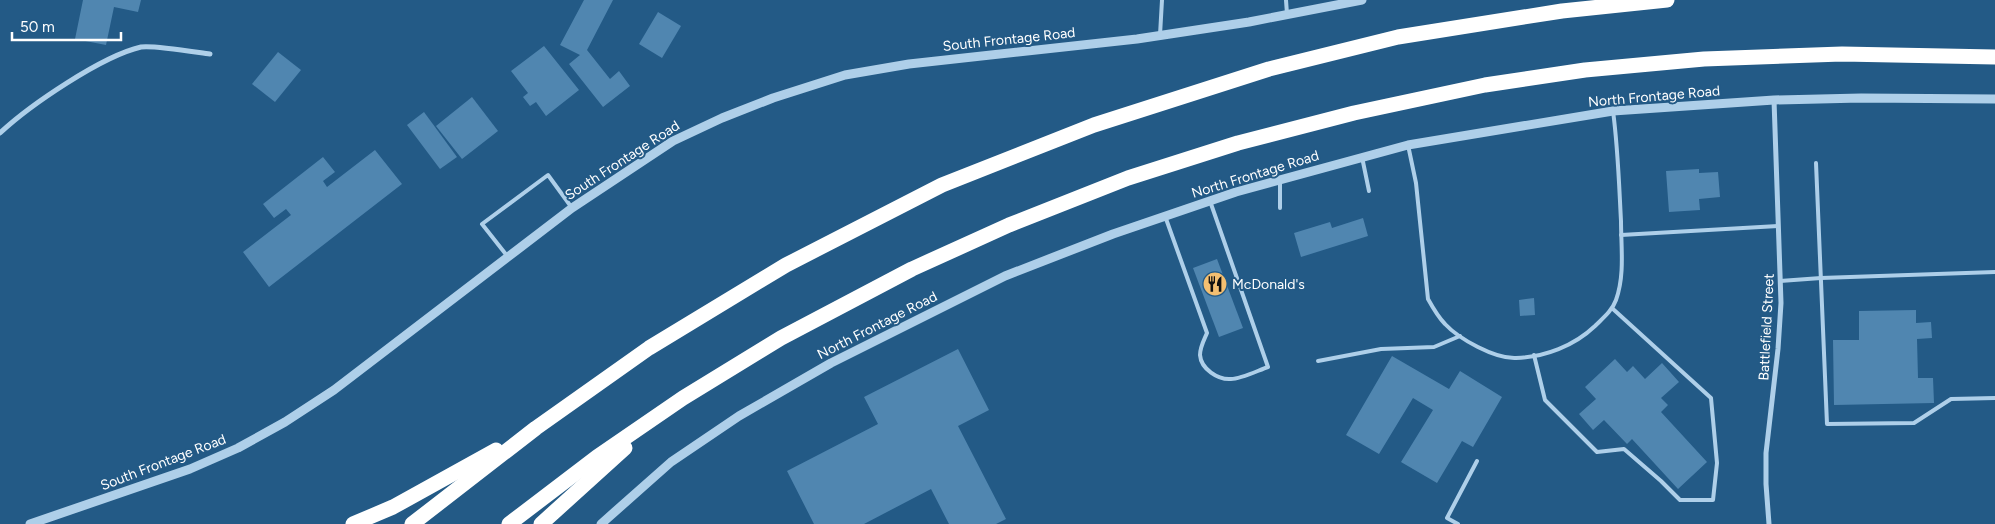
<svg xmlns="http://www.w3.org/2000/svg" width="1995" height="524" font-family="Figtree,sans-serif">
<rect width="100%" height="100%" fill="#235a86"/>
<!-- building -->
<g fill="#5086b0">
<polygon points="83,0 141,0 138,12 114,7 106,45 75,39"/>
<polygon points="584,0 613,0 587,50 610,79 619,71 630,86 603,107 569,64 580,55 560,45"/>
<polygon points="658,12 681,26 662,58 639,44"/>
<polygon points="544,46 579,90 546,116 536,102 530,106 523,97 528,93 511,71"/>
<polygon points="278,52 301,70 275,102 252,84"/>
<polygon points="472,97 498,131 462,159 436,126"/>
<polygon points="424,112 457,157 440,169 407,125"/>
<polygon points="375,150 402,184 269,287 243,252 291,215 286,209 274,218 263,204 323,157 335,172 323,181 327,187"/>
<polygon points="1699,169 1699,173 1718,172 1720,197 1699,199 1700,210 1669,212 1666,171"/>
<polygon points="1363,218 1368,236 1301,257 1294,233 1330,222 1332,228"/>
<polygon points="1217,259 1243,328 1219,337 1193,268"/>
<polygon points="1534,298 1535,315 1520,316 1519,300"/>
<polygon points="1916,310 1916,323 1931,322 1932,338 1917,339 1918,378 1933,378 1934,403 1834,405 1833,340 1859,340 1859,311"/>
<polygon points="958,349 989,410 958,426 1006,519 996,524 949,524 931,489 864,524 814,524 787,471 878,424 864,397"/>
<polygon points="1392,356 1449,389 1460,371 1502,397 1473,447 1462,441 1437,483 1401,462 1433,410 1413,398 1379,454 1346,435"/>
<polygon points="1615,359 1627,372 1633,366 1645,379 1662,363 1679,382 1661,398 1668,405 1661,412 1707,462 1678,489 1632,439 1627,444 1604,420 1593,430 1579,414 1596,399 1585,387"/>
</g>
<g fill="none" stroke-linecap="round" stroke-linejoin="round">
<!-- service -->
<g stroke="#aecfe9" stroke-width="4">
<polyline points="1286,0 1287,14"/>
<polyline points="1160,35 1162,0"/>
<path d="M 1408,145 L 1416,183 L 1428,299 C 1433,308 1438,317 1445,324 C 1459,339 1495,359 1516,358 C 1545,357 1574,346 1595,326 C 1603,318 1612,311 1616,300 C 1625,275 1621,247 1621,221 C 1619,184 1618,148 1613,111"/>
<polyline points="1362,157 1369,191"/>
<polyline points="1816,163 1827,424 1914,423 1951,399 1995,398"/>
<polyline points="1280,208 1280,180"/>
<path d="M 1165,216 L 1207,333 C 1204,340 1200,347 1200,355 C 1201,369 1218,380 1231,379 C 1241,379 1259,370 1268,367 L 1210,201"/>
<polyline points="1621,235 1778,226"/>
<polyline points="508,257 482,224 548,175 572,208"/>
<polyline points="1780,281 1821,278 1995,272"/>
<polyline points="1534,355 1545,400 1597,452 1624,449 1661,481 1680,500 1713,500 1717,463 1711,398 1613,309"/>
<polyline points="1318,361 1381,349 1434,347 1460,336"/>
<polyline points="1458,524 1447,518 1477,461"/>
</g>
<!-- minor -->
<g stroke="#aecfe9" stroke-width="5">
<path d="M 0,133 C 30,105 102,56 141,47 C 153,45 195,52 210,54"/>
<polyline points="1769,524 1766,484 1766,453 1778,349 1781,303 1774,100"/>
</g>
<!-- tertiary -->
<g stroke="#aecfe9" stroke-width="9">
<polyline points="30,524 190,469 238,448 285,422 334,390 572,208 673,141 722,118 773,98 845,75 909,64 1137,39 1249,22 1362,0"/>
<polyline points="601,524 671,462 739,416 831,363 1005,276 1113,234 1236,192 1408,145 1613,111 1774,100 1861,98 1995,99"/>
</g>
<!-- motorway -->
<g stroke="#fff" stroke-width="15">
<polyline points="353,524 393,507 496,450"/>
<polyline points="412,524 536,428 649,348 786,265 942,185 1094,125 1269,69 1398,37 1562,11 1667,0"/>
<polyline points="509,524 597,457 683,398 781,338 912,269 1009,225 1128,178 1238,143 1354,113 1485,85 1585,70 1704,59 1842,54 1995,57"/>
<polyline points="541,524 625,448"/>
</g>
</g>
<!-- icons -->
<defs>
<symbol id="restaurant-disc" viewBox="-11 -11 22 22"><circle r="9.5" fill="#f4bf71" stroke="#235a86"/><path d="M-5-6h1v4h1v-4h1v4h1v-4h1v5L-1.5 .5V6h-2V.5L-5-1ZM5-6V6H3V1.5H1.5Q1.5-4 5-6Z" fill="#111"/></symbol>
</defs>
<g fill-rule="evenodd">
<use href="#restaurant-disc" x="1201" y="270" width="28" height="28"/>
</g>
<g text-anchor="middle" stroke-width="4" stroke-linejoin="round" paint-order="stroke">
<!-- street labels -->
<g font-size="14" fill="#fff" stroke="#235a86">
<text transform="translate(1009 39) rotate(-6)" y="5">South Frontage Road</text>
<text transform="translate(1654 96) rotate(-5)" y="5">North Frontage Road</text>
<text transform="translate(622 160) rotate(-33)" y="5">South Frontage Road</text>
<text transform="translate(1255 174) rotate(-17)" y="5">North Frontage Road</text>
<text transform="translate(877 325) rotate(-27)" y="5">North Frontage Road</text>
<text transform="translate(1766 327) rotate(-87)" y="5">Battlefield Street</text>
<text transform="translate(163 462) rotate(-21)" y="5">South Frontage Road</text>
</g>
<!-- poi labels -->
<g font-size="14" fill="#fff" stroke="#235a86" text-anchor="start">
<text x="1232" y="289">McDonald's</text>
</g>
</g>
<!-- scale -->
<path d="M12 32v8h109v-8" fill="none" stroke="#ffffff" stroke-width="2.5"/>
<text x="20" y="32" font-size="15" fill="#ffffff" stroke="#235a86" stroke-width="4" paint-order="stroke">50 m</text>
</svg>
